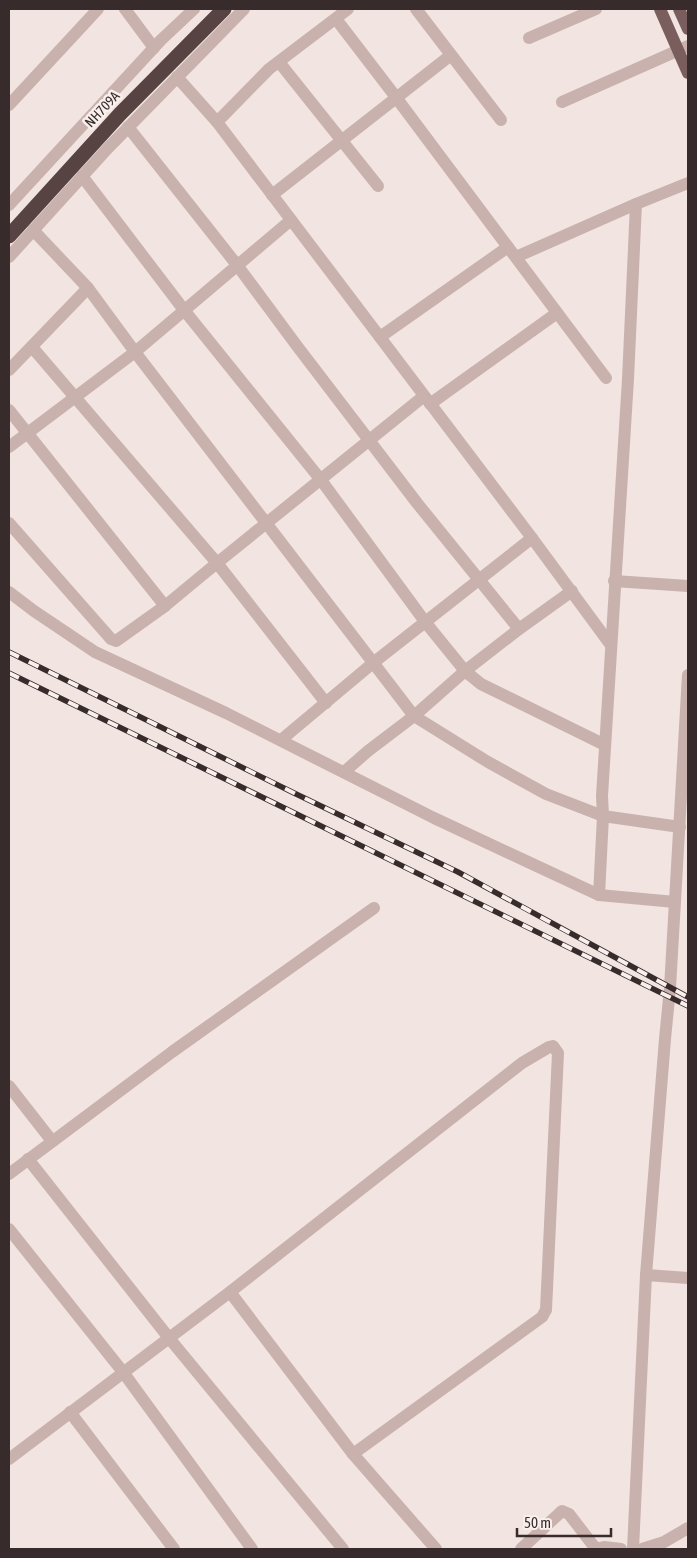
<svg xmlns="http://www.w3.org/2000/svg" width="697" height="1558" font-family="'Asap Condensed',sans-serif">
<rect width="100%" height="100%" fill="#f2e4e0"/>
<g fill="none" stroke-linecap="round" stroke-linejoin="round">
<!-- minor -->
<g stroke="#c9b1ad" stroke-width="12">
<polyline points="125,9 154,48"/>
<polyline points="416,9 501,120"/>
<polyline points="336,19 392,92 606,378"/>
<polyline points="529,38 596,9"/>
<polyline points="279,62 378,186"/>
<polyline points="177,77 217,122 532,538 610,644"/>
<polyline points="562,102 688,46"/>
<polyline points="9,105 98,9"/>
<polyline points="217,122 269,69 348,9"/>
<polyline points="128,127 237,265 297,346 417,503 519,629"/>
<polyline points="82,176 184,310 321,480 426,623 465,671 481,684 605,745"/>
<polyline points="272,195 451,55"/>
<polyline points="9,205 161,40 194,9"/>
<polyline points="33,230 88,288 135,352 414,716 488,762 546,794 603,816 680,827"/>
<polyline points="9,257 108,148 244,9"/>
<polyline points="516,257 636,204 688,183"/>
<polyline points="380,337 508,247"/>
<polyline points="32,347 217,563 326,703"/>
<polyline points="9,370 88,288"/>
<polyline points="430,404 557,313"/>
<polyline points="9,410 165,606"/>
<polyline points="9,447 135,352 291,220"/>
<polyline points="9,523 111,639 116,641 165,606 217,563 424,396"/>
<polyline points="614,581 688,586"/>
<polyline points="9,592 34,611 95,652 226,713 434,818 526,861 599,895 675,902"/>
<polyline points="281,740 373,663 532,538"/>
<polyline points="344,772 368,751 414,716 465,671 519,629 572,591"/>
<polyline points="599,895 603,816 602,796 628,379 636,204"/>
<polyline points="9,1086 52,1141"/>
<polyline points="28,1159 169,1338 343,1549"/>
<polyline points="9,1174 172,1052 374,908"/>
<polyline points="9,1229 123,1372 252,1549"/>
<polyline points="646,1275 688,1278"/>
<polyline points="230,1292 353,1454 436,1549"/>
<polyline points="70,1412 174,1549"/>
<polyline points="9,1459 230,1292 522,1063 549,1047 553,1046 558,1053 546,1310 542,1317 353,1454"/>
<polyline points="521,1549 562,1511 569,1514 596,1549"/>
<polyline points="595,1549 604,1547 621,1549"/>
<polyline points="633,1549 646,1275 665,1039 670,988 688,675"/>
<polyline points="642,1549 664,1542 688,1528"/>
</g>
<!-- major -->
<g stroke="#795e5d" stroke-width="12">
<polyline points="660,9 688,73"/>
<polyline points="679,9 688,29"/>
</g>
<!-- highway -->
<polyline stroke="#584343" stroke-width="15" points="9,236 120,114 224,9"/>
<defs>
<g id="rail">
<polyline points="9,652 294,793 458,872 688,997"/>
<polyline points="9,673 688,1006"/>
</g>
</defs>
<!-- rail casing -->
<use href="#rail" stroke="#382b2b" stroke-width="5.5"/>
<!-- rail -->
<use href="#rail" stroke="#f9f0ed" stroke-width="4" stroke-dasharray="11" stroke-linecap="butt"/>
</g>
<g text-anchor="middle" stroke-width="5" stroke-linejoin="round" paint-order="stroke">
<!-- street labels -->
<g font-size="14" fill="#382b2b" stroke="#f9f0ed">
<text transform="translate(102 109) rotate(-47)" y="5">NH709A</text>
</g>
</g>
<!-- border -->
<rect width="697" height="1558" fill="none" stroke="#382b2b" stroke-width="20"/>
<!-- scale -->
<path d="M517 1528v8h94v-8" fill="none" stroke="#382b2b" stroke-width="2.5"/>
<text x="524" y="1528" font-size="15" fill="#382b2b" stroke="#f9f0ed" stroke-width="4" paint-order="stroke">50 m</text>
</svg>
